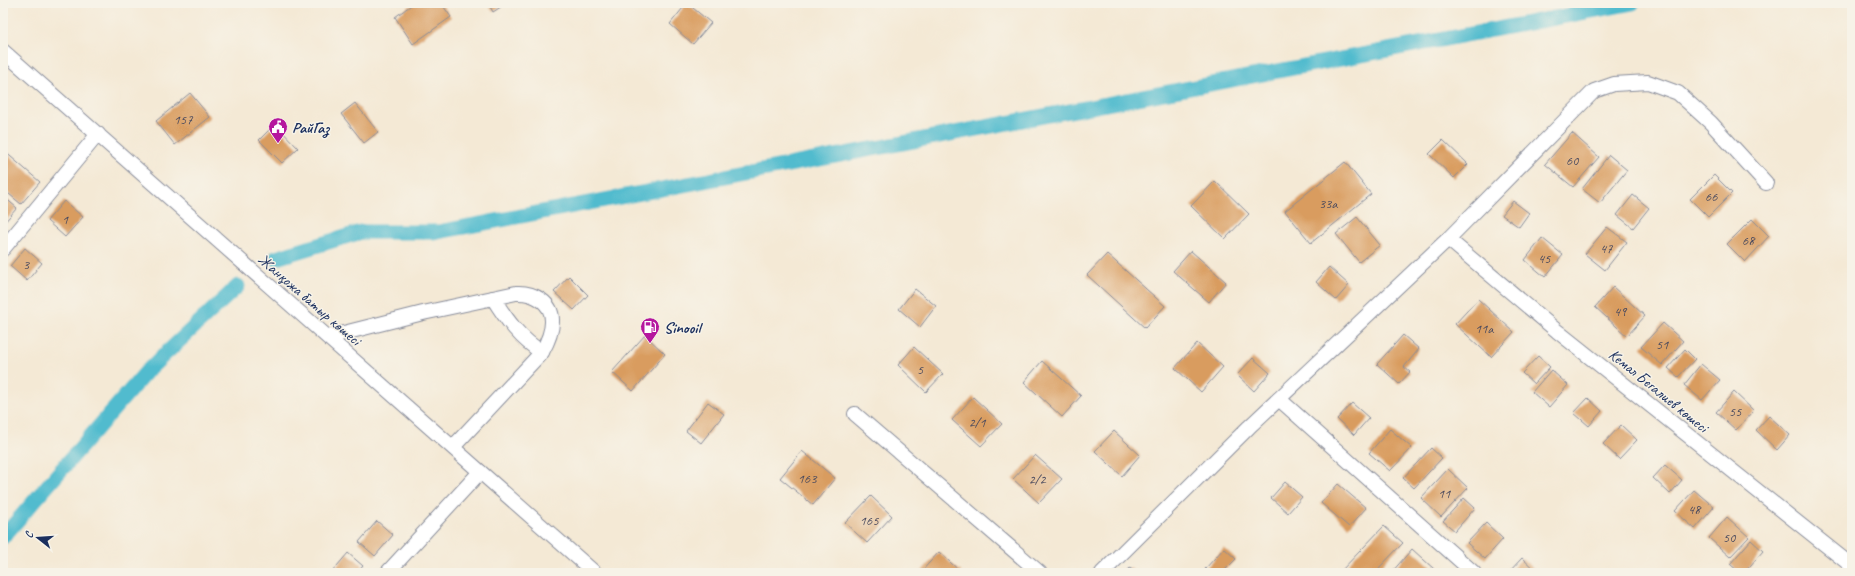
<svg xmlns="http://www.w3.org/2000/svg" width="1855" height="576" font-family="Caveat,sans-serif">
<rect width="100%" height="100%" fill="#f7f3e8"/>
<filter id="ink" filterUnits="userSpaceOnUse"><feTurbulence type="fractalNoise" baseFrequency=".025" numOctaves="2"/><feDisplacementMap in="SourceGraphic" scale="8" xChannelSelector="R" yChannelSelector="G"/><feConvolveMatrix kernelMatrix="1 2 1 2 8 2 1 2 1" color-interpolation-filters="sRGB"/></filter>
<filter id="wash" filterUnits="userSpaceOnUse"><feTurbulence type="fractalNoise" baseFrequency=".012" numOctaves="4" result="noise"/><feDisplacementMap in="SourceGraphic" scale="16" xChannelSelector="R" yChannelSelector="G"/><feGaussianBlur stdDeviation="0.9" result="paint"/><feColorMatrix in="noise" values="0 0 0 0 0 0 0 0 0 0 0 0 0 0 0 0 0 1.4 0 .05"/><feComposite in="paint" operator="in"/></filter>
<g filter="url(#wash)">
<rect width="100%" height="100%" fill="#f4e9d5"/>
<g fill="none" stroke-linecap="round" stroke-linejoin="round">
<!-- canal -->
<g stroke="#51bbce" stroke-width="15">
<polyline points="276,258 361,232 438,232 1633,3"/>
<polyline points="3,537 147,371 238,286"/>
</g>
</g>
<g id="blocks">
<!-- building -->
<g fill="#d99c5f">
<polygon points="414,3 441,3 451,17 413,44 395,17"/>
<polygon points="488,3 507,3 493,12"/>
<polygon points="687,3 711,23 693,44 670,24"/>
<polygon points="190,93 210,117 175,145 156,121"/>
<polygon points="355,103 378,132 364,143 341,114"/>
<polygon points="275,124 298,148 282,163 259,140"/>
<polygon points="1572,133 1599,157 1573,187 1545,164"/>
<polygon points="1443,140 1468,164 1454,178 1429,154"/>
<polygon points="3,150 40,182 21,204 3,189"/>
<polygon points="1609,155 1627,170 1600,203 1582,189"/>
<polygon points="1345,162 1371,194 1311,243 1285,211"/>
<polygon points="1714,175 1732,193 1708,217 1690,199"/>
<polygon points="1215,181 1249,214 1225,239 1191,206"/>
<polygon points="1633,195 1649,208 1633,228 1617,215"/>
<polygon points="3,196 17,208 3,224"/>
<polygon points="64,201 83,217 65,237 47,221"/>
<polygon points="1513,201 1529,213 1519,227 1502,215"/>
<polygon points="1357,217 1380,245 1359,262 1336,234"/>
<polygon points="1752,219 1769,236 1745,262 1727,244"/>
<polygon points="1607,227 1627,242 1605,270 1585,254"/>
<polygon points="1542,238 1563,255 1545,277 1525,260"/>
<polygon points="25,248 42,263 27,281 10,266"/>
<polygon points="1191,251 1226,282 1209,302 1173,271"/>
<polygon points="1107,254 1165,306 1145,328 1087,275"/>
<polygon points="1329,267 1349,285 1336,300 1316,282"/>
<polygon points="569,276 588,295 574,310 554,292"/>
<polygon points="1613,287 1645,316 1627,336 1595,307"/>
<polygon points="915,289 936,306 920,327 899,309"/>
<polygon points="1478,299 1514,332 1491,357 1455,324"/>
<polygon points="3,309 7,312 3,317"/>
<polygon points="1663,323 1683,341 1662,365 1641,347"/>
<polygon points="645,335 665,354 633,391 612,372"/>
<polygon points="1403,335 1419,349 1404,367 1410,372 1399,384 1377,364"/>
<polygon points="1197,343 1223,367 1201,392 1175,368"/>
<polygon points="914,347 943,374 926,392 898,365"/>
<polygon points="1685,349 1695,359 1678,377 1668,368"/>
<polygon points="1538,356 1550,367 1534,384 1522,373"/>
<polygon points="1253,358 1270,373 1254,391 1237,375"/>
<polygon points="1042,361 1081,396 1062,417 1024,382"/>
<polygon points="1701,364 1720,380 1702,400 1684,385"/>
<polygon points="1551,370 1568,385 1549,407 1532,392"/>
<polygon points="1734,392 1754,411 1736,430 1716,412"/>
<polygon points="973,397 1002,424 981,446 952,420"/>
<polygon points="1588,398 1602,411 1589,426 1574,413"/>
<polygon points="708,402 724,414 701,443 686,431"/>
<polygon points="1352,403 1369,418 1354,435 1337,419"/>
<polygon points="1769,416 1790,435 1777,450 1756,430"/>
<polygon points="1621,425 1637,440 1619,459 1603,444"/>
<polygon points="1390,429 1412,448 1390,471 1369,453"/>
<polygon points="1114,431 1140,455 1122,476 1095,451"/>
<polygon points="1431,448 1442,458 1414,488 1403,478"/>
<polygon points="802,451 835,478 813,505 780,478"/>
<polygon points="1035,455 1062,479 1039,503 1013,479"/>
<polygon points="1665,465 1682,480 1670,494 1653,478"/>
<polygon points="1448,469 1468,488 1441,517 1421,498"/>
<polygon points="1285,482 1302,497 1288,513 1271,498"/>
<polygon points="1338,484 1366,508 1349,527 1321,503"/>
<polygon points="1694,490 1714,507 1695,529 1675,511"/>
<polygon points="871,496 892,516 867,543 845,523"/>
<polygon points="1464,498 1475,508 1455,531 1443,521"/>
<polygon points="1727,517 1749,537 1730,557 1709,538"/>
<polygon points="377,521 393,535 375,556 359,542"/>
<polygon points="1486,523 1503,539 1485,559 1467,543"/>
<polygon points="1384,526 1403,543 1374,573 1339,573"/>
<polygon points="1751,540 1763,551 1744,573 1740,573 1730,564"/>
<polygon points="1224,548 1236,559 1222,573 1210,573 1205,569"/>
<polygon points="1412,549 1434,569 1431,573 1391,573"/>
<polygon points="939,552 962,573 920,573"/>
<polygon points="348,553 363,566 357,573 331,573"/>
<polygon points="1522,558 1536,571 1534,573 1508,573"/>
<polygon points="1130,568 1136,573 1125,573"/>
</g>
</g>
</g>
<g filter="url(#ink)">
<use href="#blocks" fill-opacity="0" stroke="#888c9a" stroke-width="1"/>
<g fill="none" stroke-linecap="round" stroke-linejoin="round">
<defs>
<g id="minor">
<polyline points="3,51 595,573"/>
<polyline points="1448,239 1557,331 1852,566"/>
<polyline points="3,249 98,134"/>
<path d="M 493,298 C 506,319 521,340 542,352"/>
<path d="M 328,337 L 423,313 L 516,293 C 533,292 553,302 552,322 C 552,333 547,343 542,352 L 453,447"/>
<polyline points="1279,399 1474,573"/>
<polyline points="855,414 1040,573"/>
<polyline points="387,573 480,472"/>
<polyline points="1102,573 1249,427 1448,239 1594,91 1614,84 1648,82 1678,93 1711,123 1766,183"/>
</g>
</defs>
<!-- minor casing -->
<use href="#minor" stroke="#888c9a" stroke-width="16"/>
<!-- minor -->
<use href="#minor" stroke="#fff" stroke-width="14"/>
</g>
</g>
<!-- icons -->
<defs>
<symbol id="civic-pin" viewBox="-11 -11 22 30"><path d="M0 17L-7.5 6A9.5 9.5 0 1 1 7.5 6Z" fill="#b5179e" stroke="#f7f3e8"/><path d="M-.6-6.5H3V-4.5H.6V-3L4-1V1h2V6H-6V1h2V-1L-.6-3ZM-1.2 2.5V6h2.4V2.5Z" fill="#fff"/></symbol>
<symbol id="fuel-pin" viewBox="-11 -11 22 30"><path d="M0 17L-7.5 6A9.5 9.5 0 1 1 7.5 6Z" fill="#b5179e" stroke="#f7f3e8"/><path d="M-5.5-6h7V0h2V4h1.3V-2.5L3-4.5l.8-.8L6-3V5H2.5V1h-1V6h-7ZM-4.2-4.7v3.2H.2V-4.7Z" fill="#fff"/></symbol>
</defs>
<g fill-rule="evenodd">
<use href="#civic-pin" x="267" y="116" width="22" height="30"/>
<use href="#fuel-pin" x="639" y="316" width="22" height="30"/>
</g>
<g text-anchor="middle" stroke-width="3" stroke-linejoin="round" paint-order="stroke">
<!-- number labels -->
<g font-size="14" fill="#4a4a5e">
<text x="183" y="124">157</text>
<text x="1572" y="165">60</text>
<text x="1711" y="201">66</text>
<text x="1328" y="208">33а</text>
<text x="65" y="224">1</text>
<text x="1748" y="245">68</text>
<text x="1606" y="253">47</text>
<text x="1544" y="263">45</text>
<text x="26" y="269">3</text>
<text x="1620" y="316">49</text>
<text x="1484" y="333">11а</text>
<text x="1662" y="349">51</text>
<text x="920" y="374">5</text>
<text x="1735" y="416">55</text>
<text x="977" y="427">2/1</text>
<text x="807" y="483">163</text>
<text x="1037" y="484">2/2</text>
<text x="1444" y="498">11</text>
<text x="1694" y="514">48</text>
<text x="869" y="525">165</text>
<text x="1729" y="542">50</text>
</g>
<!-- poi labels -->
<g font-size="16" font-weight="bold" fill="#1b2f5e" stroke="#f7f3e8" text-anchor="start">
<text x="292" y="133">РайГаз</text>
<text x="664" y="333">Sinooil</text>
</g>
<!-- street labels -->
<g font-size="16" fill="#1b2f5e" stroke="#f7f3e8">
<text transform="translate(310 299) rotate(41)" y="6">Жанқожа батыр көшесі</text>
<text transform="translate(1659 390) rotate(39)" y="6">Кемал Бегалиев көшесі</text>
</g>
</g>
<!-- margin -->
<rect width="1855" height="576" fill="none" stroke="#f7f3e8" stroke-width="16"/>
<!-- north arrow -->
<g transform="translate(38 538) rotate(287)" stroke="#f7f3e8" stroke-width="3" paint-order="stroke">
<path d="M0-3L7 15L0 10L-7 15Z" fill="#1b2f5e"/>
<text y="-6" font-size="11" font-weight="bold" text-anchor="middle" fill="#1b2f5e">С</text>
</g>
</svg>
